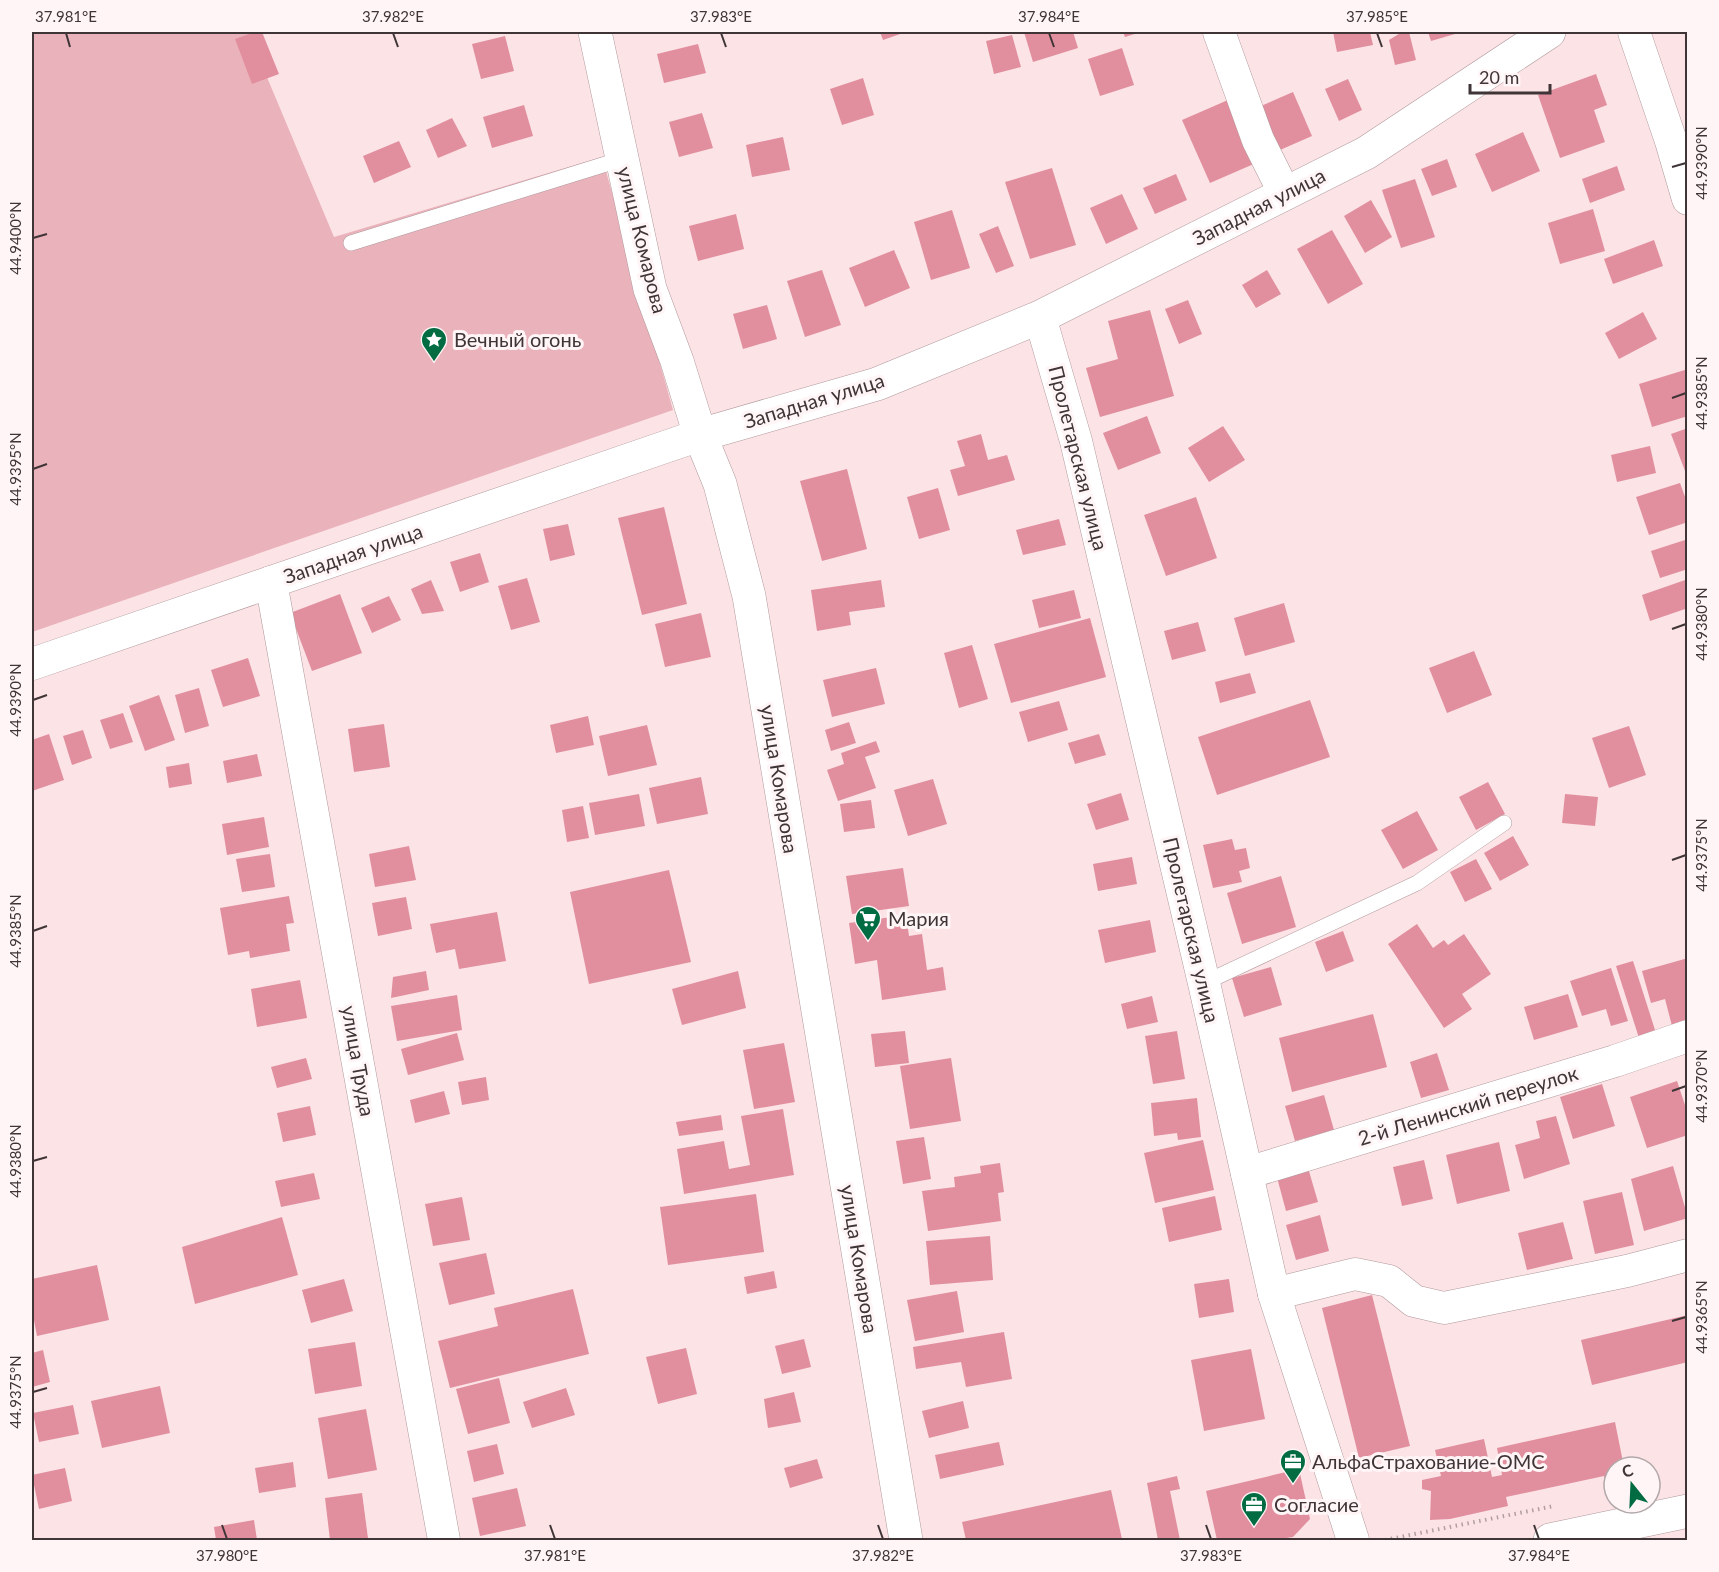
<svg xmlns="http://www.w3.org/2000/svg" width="1719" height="1572" font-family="Lato,sans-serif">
<rect width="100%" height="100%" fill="#fce3e6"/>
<!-- green -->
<polygon fill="#eab2bb" points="32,32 248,32 334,237 602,157 673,410 32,632"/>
<!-- building -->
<g fill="#e18f9e">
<polygon points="255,32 262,32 279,74 252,84 235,39"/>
<polygon points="880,32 906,32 883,40"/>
<polygon points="1024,32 1073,32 1078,48 1033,62"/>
<polygon points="1123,32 1141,32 1125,37"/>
<polygon points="1333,32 1370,32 1373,45 1337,52"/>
<polygon points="1402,32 1409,32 1416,60 1395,65 1389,40"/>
<polygon points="1428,32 1454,32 1455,34 1431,41"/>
<polygon points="1012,35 1021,67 994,74 986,41"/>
<polygon points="505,36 514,71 481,79 472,44"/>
<polygon points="698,44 706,73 664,83 657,54"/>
<polygon points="1122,48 1134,85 1100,96 1088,59"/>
<polygon points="1596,74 1607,105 1594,110 1605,142 1560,158 1538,95"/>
<polygon points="863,78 874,115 842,125 830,89"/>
<polygon points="1348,79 1362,110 1339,121 1325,89"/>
<polygon points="1293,92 1312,136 1280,150 1261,106"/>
<polygon points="1228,100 1256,163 1210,183 1182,120"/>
<polygon points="524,105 533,136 492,148 483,117"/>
<polygon points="702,113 713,148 679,157 669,122"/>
<polygon points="452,118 467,146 438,158 426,130"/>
<polygon points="1523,132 1540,171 1492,192 1475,154"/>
<polygon points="783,137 790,170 752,177 746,145"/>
<polygon points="399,141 411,167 374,183 363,156"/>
<polygon points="1447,159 1457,187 1432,196 1421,169"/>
<polygon points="1617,166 1625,190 1590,203 1582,179"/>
<polygon points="1052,168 1076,245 1030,259 1005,182"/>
<polygon points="1176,174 1187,200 1155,214 1143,188"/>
<polygon points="1415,179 1435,237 1401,248 1382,190"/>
<polygon points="1122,194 1138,229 1106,244 1090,208"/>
<polygon points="1371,200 1392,237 1365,253 1344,216"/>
<polygon points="1593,209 1605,251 1560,264 1548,223"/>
<polygon points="952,210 970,268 931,280 914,222"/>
<polygon points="736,214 744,249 698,261 689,226"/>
<polygon points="998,226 1014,266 996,273 979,234"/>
<polygon points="1332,230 1363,284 1328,304 1297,249"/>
<polygon points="1654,240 1663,266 1613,284 1604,259"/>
<polygon points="894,250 910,288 865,307 849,268"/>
<polygon points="822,270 841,325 805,337 787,281"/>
<polygon points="1267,270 1281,294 1256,308 1242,285"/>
<polygon points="1188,300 1202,334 1179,344 1165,309"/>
<polygon points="767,305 777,339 743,349 733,314"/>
<polygon points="1150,310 1174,396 1100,417 1086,368 1118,359 1108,321"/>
<polygon points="1643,312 1657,339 1619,359 1605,333"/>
<polygon points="1688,369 1688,416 1652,427 1639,384"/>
<polygon points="1147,416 1161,453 1118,470 1103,433"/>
<polygon points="1223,426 1245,460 1209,482 1188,448"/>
<polygon points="1688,428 1688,470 1685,471 1671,434"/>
<polygon points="981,434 988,460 1007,455 1015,480 958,496 950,470 965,466 957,441"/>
<polygon points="1650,446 1656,473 1617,482 1611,455"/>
<polygon points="847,469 867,549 822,561 800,481"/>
<polygon points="1680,483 1688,505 1688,522 1649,535 1636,497"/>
<polygon points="938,488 950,530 919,539 907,497"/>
<polygon points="1196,497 1217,558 1166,576 1144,515"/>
<polygon points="664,507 687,604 642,615 618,518"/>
<polygon points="1059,519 1066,545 1023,555 1016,530"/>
<polygon points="568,524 575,555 550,561 543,529"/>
<polygon points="1688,539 1688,569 1660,578 1651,551"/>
<polygon points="480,553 489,582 460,592 450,562"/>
<polygon points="527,578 540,622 511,630 498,586"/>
<polygon points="1688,579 1688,608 1650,621 1642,595"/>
<polygon points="431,580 444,611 422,614 411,589"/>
<polygon points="881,580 885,607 849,612 851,625 817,631 811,590"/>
<polygon points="1074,590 1081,618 1039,628 1032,600"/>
<polygon points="340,594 362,653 312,671 290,613"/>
<polygon points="389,596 401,620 372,633 361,608"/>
<polygon points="1284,603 1295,642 1245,656 1234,618"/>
<polygon points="701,613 711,657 665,667 655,624"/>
<polygon points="1090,618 1106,677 1011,703 994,644"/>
<polygon points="1198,622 1206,651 1172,660 1164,631"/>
<polygon points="972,645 988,699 959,708 944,653"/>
<polygon points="1474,651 1492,695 1447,713 1429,668"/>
<polygon points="248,658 260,696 223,707 211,670"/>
<polygon points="876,668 885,704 832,717 823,680"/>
<polygon points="1250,673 1256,693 1220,703 1215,682"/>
<polygon points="199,688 209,726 185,733 175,695"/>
<polygon points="159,695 175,740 145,751 129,706"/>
<polygon points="1310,700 1330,757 1217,795 1198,737"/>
<polygon points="1059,701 1068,730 1028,742 1019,712"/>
<polygon points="123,713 133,742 110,749 100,720"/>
<polygon points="588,716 594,745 556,753 550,725"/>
<polygon points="849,722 856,743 831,751 825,730"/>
<polygon points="384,724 390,767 354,772 348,729"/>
<polygon points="647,725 657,765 608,776 599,736"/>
<polygon points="1629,726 1646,775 1609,788 1592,738"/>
<polygon points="83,730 92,758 72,765 63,736"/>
<polygon points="49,734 64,780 32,791 32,740"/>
<polygon points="1099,734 1106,755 1075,764 1068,743"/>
<polygon points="876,741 880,752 865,757 876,788 838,801 827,770 844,764 841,753"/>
<polygon points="257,754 262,776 227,783 223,761"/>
<polygon points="189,763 192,784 169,788 166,767"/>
<polygon points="701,777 708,814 657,824 649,788"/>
<polygon points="933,779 947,824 908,836 894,790"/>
<polygon points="1488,782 1505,814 1476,830 1459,797"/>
<polygon points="1121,793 1129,820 1096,830 1087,804"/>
<polygon points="639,794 645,826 595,835 589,803"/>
<polygon points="1565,794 1598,797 1595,826 1562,823"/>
<polygon points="871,800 875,828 844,832 840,804"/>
<polygon points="583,806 589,838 567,842 562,810"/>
<polygon points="1417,811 1438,850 1403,869 1381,830"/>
<polygon points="264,817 269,847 227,855 222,824"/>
<polygon points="1513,836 1529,865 1500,881 1484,853"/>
<polygon points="1232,839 1235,850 1246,848 1250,868 1239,871 1242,882 1213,888 1203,845"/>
<polygon points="409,846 416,880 375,887 369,854"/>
<polygon points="270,854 275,887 242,892 236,859"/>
<polygon points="1132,857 1137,884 1098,891 1093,864"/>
<polygon points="1476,859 1492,889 1465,902 1450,872"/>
<polygon points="903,868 909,906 852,914 846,876"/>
<polygon points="669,870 691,962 589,984 570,892"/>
<polygon points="1281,876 1296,927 1242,944 1227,893"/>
<polygon points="289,896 294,923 286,924 290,951 250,958 249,951 228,955 220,908"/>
<polygon points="406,897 412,929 378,936 372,903"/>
<polygon points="497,912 506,961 459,969 455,949 436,953 430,924"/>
<polygon points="906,915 909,936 922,934 927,970 943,967 946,990 882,1000 877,960 855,964 849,923"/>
<polygon points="1150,920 1156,952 1105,963 1098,930"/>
<polygon points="1417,924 1433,948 1444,940 1448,945 1464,934 1491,974 1462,994 1472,1009 1444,1028 1388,944"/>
<polygon points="1343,931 1354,961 1326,972 1315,942"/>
<polygon points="1688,958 1688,1022 1672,1026 1665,999 1651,1003 1642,971"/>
<polygon points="1633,961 1656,1033 1639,1038 1616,966"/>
<polygon points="1271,967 1282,1005 1244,1017 1232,978"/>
<polygon points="1611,968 1628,1021 1611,1026 1606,1009 1582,1016 1570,981"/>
<polygon points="426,971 429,990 391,998 393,977"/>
<polygon points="738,971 746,1008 682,1025 672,989"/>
<polygon points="300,980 307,1018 257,1027 251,989"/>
<polygon points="1568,994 1578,1027 1534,1040 1524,1007"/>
<polygon points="457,995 462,1030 397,1041 391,1006"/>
<polygon points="1152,996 1158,1022 1127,1029 1121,1004"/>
<polygon points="1373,1014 1387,1067 1292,1092 1279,1038"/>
<polygon points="905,1031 909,1063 875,1067 871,1034"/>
<polygon points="1177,1031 1185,1079 1153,1084 1145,1036"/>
<polygon points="457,1033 464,1060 408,1075 401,1049"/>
<polygon points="784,1043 795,1102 754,1109 743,1050"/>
<polygon points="1437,1053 1449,1090 1421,1098 1410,1062"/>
<polygon points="306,1058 312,1079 277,1088 271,1067"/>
<polygon points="951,1058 961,1121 910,1129 900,1066"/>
<polygon points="486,1077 489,1100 462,1105 458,1082"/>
<polygon points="1677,1081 1688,1114 1688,1135 1647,1148 1630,1097"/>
<polygon points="1602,1084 1615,1126 1573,1139 1560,1097"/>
<polygon points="444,1091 450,1114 415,1123 410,1100"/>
<polygon points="1324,1095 1334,1130 1295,1141 1285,1106"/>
<polygon points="1197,1098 1201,1137 1178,1140 1177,1133 1154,1136 1151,1103"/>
<polygon points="310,1106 316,1135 283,1142 277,1113"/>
<polygon points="783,1109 794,1175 684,1194 677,1149 724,1141 729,1169 750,1165 741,1116"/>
<polygon points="721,1115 723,1130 679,1136 676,1122"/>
<polygon points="1556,1116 1570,1164 1524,1179 1515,1145 1540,1138 1536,1121"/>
<polygon points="924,1137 931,1179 903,1184 896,1141"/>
<polygon points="1203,1140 1214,1190 1155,1203 1144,1153"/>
<polygon points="1499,1142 1510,1191 1457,1204 1446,1155"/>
<polygon points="1424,1160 1433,1199 1402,1206 1393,1167"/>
<polygon points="1306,1161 1318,1202 1286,1211 1275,1170"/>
<polygon points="1000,1163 1004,1192 998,1193 1001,1221 928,1231 922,1191 955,1187 954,1177 981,1173 980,1166"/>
<polygon points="1673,1166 1688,1218 1644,1231 1631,1179"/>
<polygon points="314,1173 320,1199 281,1207 275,1181"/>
<polygon points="1622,1192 1634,1245 1595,1254 1583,1201"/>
<polygon points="756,1194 764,1252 668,1265 660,1207"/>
<polygon points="1215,1196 1222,1230 1169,1242 1162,1208"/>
<polygon points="462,1197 470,1240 433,1246 425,1204"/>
<polygon points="1320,1215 1329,1251 1296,1260 1286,1225"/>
<polygon points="282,1217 298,1275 195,1304 182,1247"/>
<polygon points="1563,1222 1573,1259 1527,1270 1518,1233"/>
<polygon points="990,1236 993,1280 930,1285 926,1241"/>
<polygon points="486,1253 495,1294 449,1305 439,1263"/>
<polygon points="97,1265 109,1320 37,1336 32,1310 32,1279"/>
<polygon points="774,1271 777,1288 747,1294 744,1277"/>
<polygon points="344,1279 353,1311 311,1323 302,1290"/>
<polygon points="1229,1279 1234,1312 1199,1318 1194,1284"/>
<polygon points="573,1289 589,1354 450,1388 438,1341 498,1326 494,1308"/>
<polygon points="957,1291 964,1332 915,1341 907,1300"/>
<polygon points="1372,1295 1410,1446 1359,1458 1322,1308"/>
<polygon points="1688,1315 1688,1362 1592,1385 1581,1340"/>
<polygon points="1004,1332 1012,1379 966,1387 961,1362 916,1369 913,1347"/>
<polygon points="804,1339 811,1367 782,1374 775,1346"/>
<polygon points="355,1342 362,1386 315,1394 308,1349"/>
<polygon points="686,1348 697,1394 658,1404 646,1357"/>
<polygon points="1251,1349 1265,1419 1204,1431 1191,1360"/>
<polygon points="43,1350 50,1382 32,1387 32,1353"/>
<polygon points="499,1378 510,1423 468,1434 456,1389"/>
<polygon points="160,1386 170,1433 102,1448 91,1401"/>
<polygon points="566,1388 575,1415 532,1428 523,1402"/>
<polygon points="794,1392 801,1422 768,1428 764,1399"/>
<polygon points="963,1401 969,1428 929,1438 922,1411"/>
<polygon points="73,1405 79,1434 39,1442 33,1413"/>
<polygon points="366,1409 377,1470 328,1479 318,1418"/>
<polygon points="1615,1422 1624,1467 1614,1467 1614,1478 1605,1480 1604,1476 1506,1497 1508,1506 1450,1519 1430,1520 1431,1491 1422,1489 1422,1480 1441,1476 1435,1450 1484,1439 1492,1477 1502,1475 1497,1448"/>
<polygon points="999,1442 1004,1465 940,1479 935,1455"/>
<polygon points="497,1444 504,1474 474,1482 467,1451"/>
<polygon points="817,1459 823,1478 790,1488 784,1468"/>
<polygon points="293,1462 296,1487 259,1493 255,1468"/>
<polygon points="65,1468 72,1501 39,1509 32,1475"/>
<polygon points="1299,1469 1310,1519 1293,1537 1273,1540 1217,1540 1206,1491"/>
<polygon points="1177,1476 1180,1489 1170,1491 1180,1540 1158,1540 1147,1483"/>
<polygon points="517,1488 526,1526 480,1536 472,1498"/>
<polygon points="1111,1490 1122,1539 966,1540 962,1522"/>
<polygon points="362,1493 368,1538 330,1540 325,1498"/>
<polygon points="254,1520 257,1540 216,1540 214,1527"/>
</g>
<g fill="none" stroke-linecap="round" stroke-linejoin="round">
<defs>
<g id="service">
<polyline points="351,243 622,159"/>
<polyline points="1204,983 1417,883 1504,823"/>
</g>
<g id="minor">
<polyline points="1219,32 1258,140 1285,194"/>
<polyline points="1634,32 1671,141 1688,199"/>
<polyline points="1040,317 1076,441 1204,983 1274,1294 1353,1540"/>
<polyline points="271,582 444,1540"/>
<polyline points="32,664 700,435"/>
<polyline points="1247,1173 1615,1061 1688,1036"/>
<polyline points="1274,1294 1355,1274 1389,1281 1414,1301 1444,1308 1627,1271 1688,1255"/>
</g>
<g id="secondary">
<polyline points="595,32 650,289 677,361 700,435 720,484 749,596 906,1540"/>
<polyline points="700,435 877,384 1040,317 1366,153 1549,32"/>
<polyline points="1550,1540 1688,1511"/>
</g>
</defs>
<!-- service casing -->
<use href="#service" stroke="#b0999c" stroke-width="16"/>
<!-- minor casing -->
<use href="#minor" stroke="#b0999c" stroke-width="33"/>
<!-- secondary casing -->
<use href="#secondary" stroke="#b0999c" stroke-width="34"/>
<!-- path -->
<polyline stroke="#b29fa2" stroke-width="4" stroke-dasharray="1.5 4.5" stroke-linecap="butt" points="1385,1540 1554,1506"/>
<!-- service -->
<use href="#service" stroke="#fff" stroke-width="15"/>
<!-- minor -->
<use href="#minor" stroke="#fff" stroke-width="32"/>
<!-- secondary -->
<use href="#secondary" stroke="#fff" stroke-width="33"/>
</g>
<!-- ticks -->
<path fill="none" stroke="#3f3537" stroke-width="2" d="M 66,33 L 70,47M 393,33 L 398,47M 721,33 L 726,47M 1049,33 L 1054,47M 1377,33 L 1382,47M 1672,167 L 1686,163M 33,238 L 47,234M 1672,398 L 1686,393M 33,469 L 47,464M 1672,629 L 1686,624M 33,700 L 47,695M 1672,860 L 1686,855M 33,931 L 47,926M 1672,1091 L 1686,1086M 33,1161 L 47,1157M 1672,1321 L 1686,1317M 33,1392 L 47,1388M 222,1525 L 227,1539M 550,1525 L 555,1539M 878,1525 L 883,1539M 1206,1525 L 1211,1539M 1534,1525 L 1539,1539"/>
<!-- icons -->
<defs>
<symbol id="sight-pin" viewBox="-11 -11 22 30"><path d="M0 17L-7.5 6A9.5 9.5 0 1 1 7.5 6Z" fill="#016b42" stroke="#fff4f6"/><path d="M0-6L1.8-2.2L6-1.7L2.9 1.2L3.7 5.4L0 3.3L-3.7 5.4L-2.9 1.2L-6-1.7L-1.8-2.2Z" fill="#fff"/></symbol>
<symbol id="supermarket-pin" viewBox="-11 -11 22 30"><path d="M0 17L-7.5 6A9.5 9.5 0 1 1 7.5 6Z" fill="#016b42" stroke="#fff4f6"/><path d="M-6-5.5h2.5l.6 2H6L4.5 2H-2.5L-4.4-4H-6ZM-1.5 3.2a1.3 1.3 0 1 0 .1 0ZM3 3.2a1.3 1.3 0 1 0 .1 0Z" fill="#fff"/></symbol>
<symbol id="office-pin" viewBox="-11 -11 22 30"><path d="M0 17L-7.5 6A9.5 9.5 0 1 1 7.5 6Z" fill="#016b42" stroke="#fff4f6"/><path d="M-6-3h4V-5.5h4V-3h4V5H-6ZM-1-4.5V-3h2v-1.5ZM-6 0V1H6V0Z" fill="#fff"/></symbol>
</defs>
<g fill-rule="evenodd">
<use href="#sight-pin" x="419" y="325" width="30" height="40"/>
<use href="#supermarket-pin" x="853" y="904" width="30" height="40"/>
<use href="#office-pin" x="1278" y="1447" width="30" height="40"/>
<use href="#office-pin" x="1239" y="1490" width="30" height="40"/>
</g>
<g text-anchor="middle" stroke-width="6" stroke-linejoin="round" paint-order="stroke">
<!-- street labels -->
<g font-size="20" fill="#3f3537" stroke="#fff4f6">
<text transform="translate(1259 207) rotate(-27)" y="7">Западная улица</text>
<text transform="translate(642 240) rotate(76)" y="7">улица Комарова</text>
<text transform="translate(814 401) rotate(-17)" y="7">Западная улица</text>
<text transform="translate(1078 458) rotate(76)" y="7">Пролетарская улица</text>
<text transform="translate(353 554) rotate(-19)" y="7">Западная улица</text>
<text transform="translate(779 779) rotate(81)" y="7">улица Комарова</text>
<text transform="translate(1191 930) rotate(77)" y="7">Пролетарская улица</text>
<text transform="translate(358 1061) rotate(80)" y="7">улица Труда</text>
<text transform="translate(1468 1106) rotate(-17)" y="7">2-й Ленинский переулок</text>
<text transform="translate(859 1259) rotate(81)" y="7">улица Комарова</text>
</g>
<!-- poi labels -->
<g font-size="20" fill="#3f3537" stroke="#fff4f6" text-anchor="start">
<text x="454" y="347">Вечный огонь</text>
<text x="888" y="926">Мария</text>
<text x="1312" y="1469">АльфаСтрахование-ОМС</text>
<text x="1274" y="1512">Согласие</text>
</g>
</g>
<!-- border -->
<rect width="1719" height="1572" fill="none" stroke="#fff4f6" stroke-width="66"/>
<!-- north arrow -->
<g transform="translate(1632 1485) rotate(342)"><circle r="28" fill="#fff4f6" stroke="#b2a8aa" stroke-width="1.5"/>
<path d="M0-4.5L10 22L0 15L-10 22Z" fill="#016b42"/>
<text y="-9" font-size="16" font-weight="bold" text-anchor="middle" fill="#3f3537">С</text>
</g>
<!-- scale -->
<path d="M1470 84v9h80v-9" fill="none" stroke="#3f3537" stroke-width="3"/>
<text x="1479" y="84" font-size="18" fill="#3f3537" stroke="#fff4f6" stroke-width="4.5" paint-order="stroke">20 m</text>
<rect x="33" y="33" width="1653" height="1506" fill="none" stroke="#3f3537" stroke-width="2"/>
<g font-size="15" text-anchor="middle" fill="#3f3537">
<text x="66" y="22">37.981°E</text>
<text x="393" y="22">37.982°E</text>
<text x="721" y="22">37.983°E</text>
<text x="1049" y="22">37.984°E</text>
<text x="1377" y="22">37.985°E</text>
<text transform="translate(1702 163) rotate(-90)" y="5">44.9390°N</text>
<text transform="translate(16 238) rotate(-90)" y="5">44.9400°N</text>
<text transform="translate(1702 393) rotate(-90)" y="5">44.9385°N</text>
<text transform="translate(16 469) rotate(-90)" y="5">44.9395°N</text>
<text transform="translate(1702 624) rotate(-90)" y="5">44.9380°N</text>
<text transform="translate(16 700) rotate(-90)" y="5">44.9390°N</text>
<text transform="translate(1702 855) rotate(-90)" y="5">44.9375°N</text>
<text transform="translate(16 931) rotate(-90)" y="5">44.9385°N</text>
<text transform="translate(1702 1086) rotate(-90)" y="5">44.9370°N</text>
<text transform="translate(16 1161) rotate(-90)" y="5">44.9380°N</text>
<text transform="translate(1702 1317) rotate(-90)" y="5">44.9365°N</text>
<text transform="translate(16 1392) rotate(-90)" y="5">44.9375°N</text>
<text x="227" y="1561">37.980°E</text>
<text x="555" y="1561">37.981°E</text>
<text x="883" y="1561">37.982°E</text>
<text x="1211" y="1561">37.983°E</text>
<text x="1539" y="1561">37.984°E</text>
</g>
</svg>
